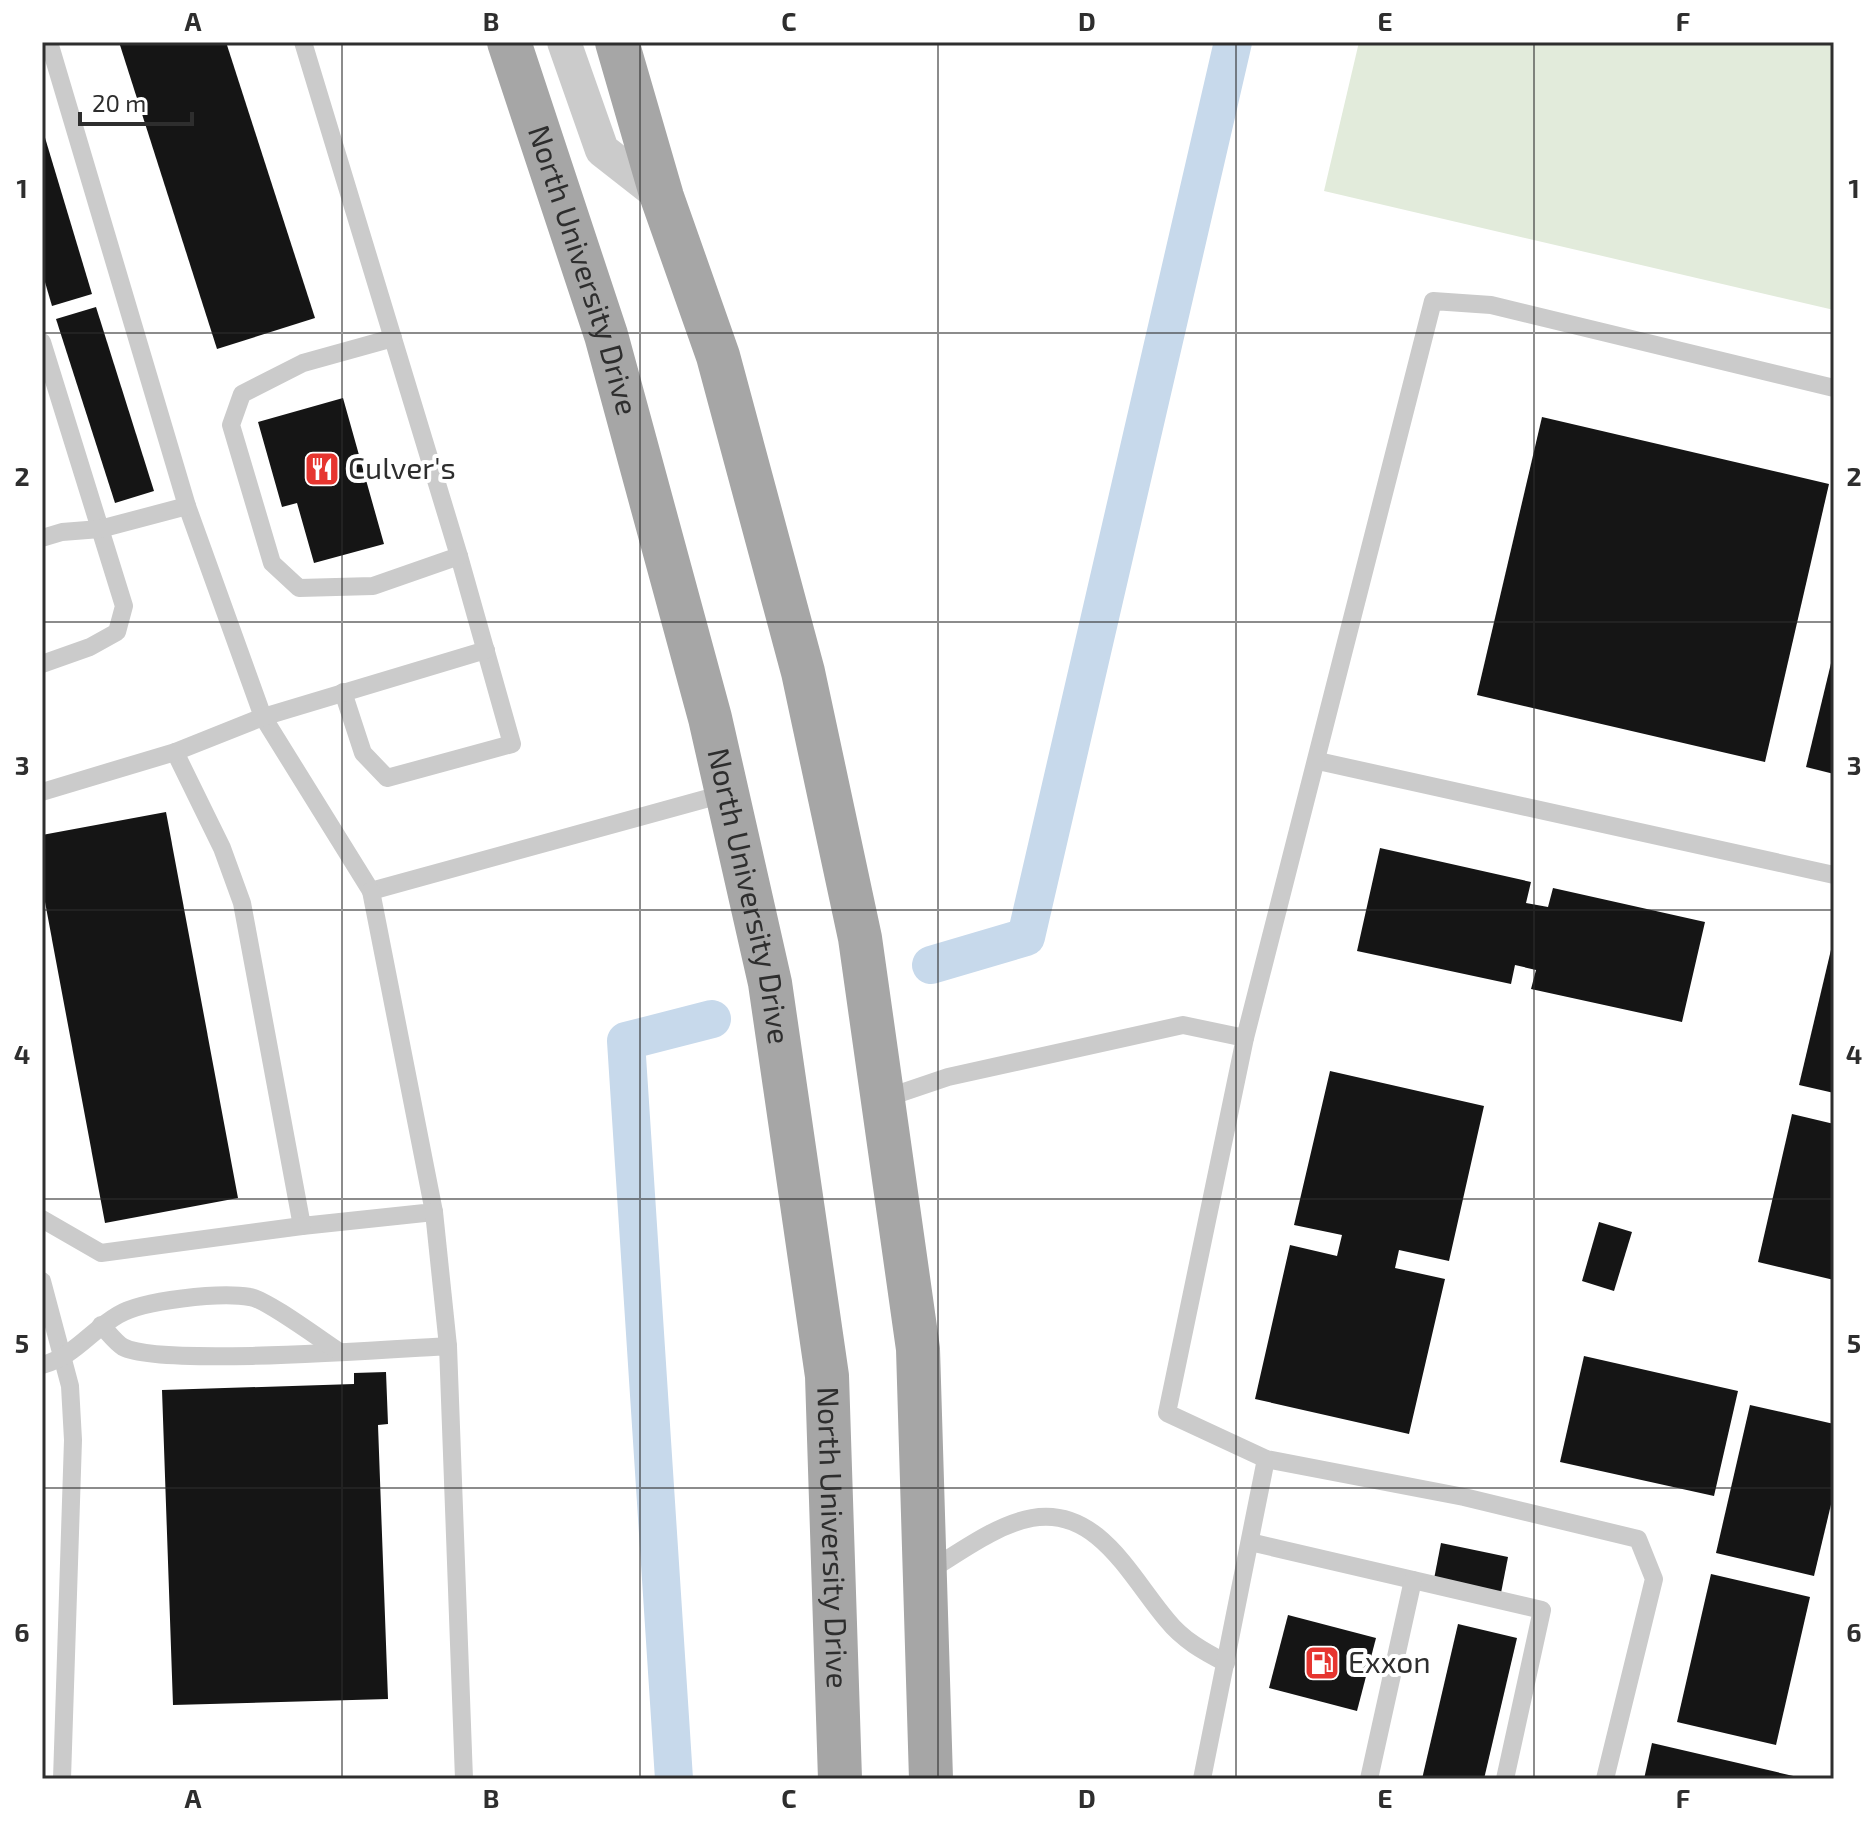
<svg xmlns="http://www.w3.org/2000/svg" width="1876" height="1821" font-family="'Exo 2',sans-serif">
<rect width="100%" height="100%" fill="#fff"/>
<!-- green -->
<polygon fill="#e2ebdb" points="1359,42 1834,42 1834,310 1324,191"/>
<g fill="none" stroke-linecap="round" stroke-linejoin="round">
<!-- canal -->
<g stroke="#c7d9eb" stroke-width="38">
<polyline points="931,965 1026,937 1233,42"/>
<polyline points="674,1779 626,1041 712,1019"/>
</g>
</g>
<!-- building -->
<g fill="#151515">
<polygon points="119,42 226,42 315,318 217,349"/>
<polygon points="43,131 92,294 52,306 42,272"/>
<polygon points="96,307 154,491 115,503 56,319"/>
<polygon points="343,398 384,544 314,563 297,503 282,507 258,422"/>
<polygon points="1542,417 1829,484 1765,762 1477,695"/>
<polygon points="1833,655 1834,655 1834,774 1806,767"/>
<polygon points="166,812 238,1198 105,1223 42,886 42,835"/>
<polygon points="1380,848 1531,882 1526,903 1548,907 1553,888 1705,922 1682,1022 1531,989 1536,970 1515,965 1511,984 1357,951"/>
<polygon points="1834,937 1834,1093 1799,1085"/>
<polygon points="1330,1071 1484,1106 1449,1261 1399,1250 1395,1268 1445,1279 1409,1434 1255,1399 1290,1245 1337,1256 1342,1235 1294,1225"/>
<polygon points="1792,1114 1834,1124 1834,1280 1758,1262"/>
<polygon points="1599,1222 1632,1232 1614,1291 1582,1281"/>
<polygon points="1584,1356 1738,1391 1714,1496 1560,1462"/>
<polygon points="386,1372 388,1424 378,1425 388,1699 173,1705 162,1390 354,1384 354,1373"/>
<polygon points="1750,1405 1834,1424 1834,1492 1814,1576 1716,1553"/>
<polygon points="1441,1543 1508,1557 1501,1593 1434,1579"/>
<polygon points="1711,1574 1810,1597 1776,1745 1677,1722"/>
<polygon points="1288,1615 1376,1638 1357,1711 1269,1688"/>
<polygon points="1458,1624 1517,1638 1484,1779 1422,1779"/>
<polygon points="1652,1743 1802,1778 1802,1779 1644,1779"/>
</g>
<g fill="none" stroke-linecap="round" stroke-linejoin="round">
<!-- service -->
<g stroke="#cbcbcb" stroke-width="18">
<polyline points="303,42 459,556 512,744 387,778 363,753 343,692"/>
<polyline points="393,338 303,363 242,394 231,425 272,563 299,588 373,586 459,556"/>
<polyline points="42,342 124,606 117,632 90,647 42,664"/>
<polyline points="187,506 263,717 371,891 727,793"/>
<polyline points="42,538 62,532 100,529 187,506 49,42"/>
<polyline points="175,752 222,848 242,903 302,1226 434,1212 371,891"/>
<polyline points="1318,761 1834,875"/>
<polyline points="42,792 175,752 263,717 486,650"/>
<polyline points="883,1099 948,1077 1183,1025 1245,1038"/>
<polyline points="434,1212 448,1346"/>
<polyline points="42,1219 101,1253 302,1226"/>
<polyline points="42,1281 70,1386 73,1440 62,1779"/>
<path d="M 101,1325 C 108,1332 115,1342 123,1347 C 160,1367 393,1349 448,1346 L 464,1779"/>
<path d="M 42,1365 C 75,1356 89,1332 118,1315 C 143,1300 220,1292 250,1297 C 266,1299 321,1340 338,1351"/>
<polyline points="1250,1542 1542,1610 1505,1779"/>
<path d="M 927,1572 C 959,1553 995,1525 1032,1518 C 1098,1506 1131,1578 1167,1620 C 1183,1640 1203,1651 1226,1663"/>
<polyline points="1202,1779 1266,1459"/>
<polyline points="1369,1779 1413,1580"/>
<polyline points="1605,1779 1654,1579 1638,1539 1464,1497 1266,1459 1167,1413 1245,1038 1433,301 1491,305 1834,388"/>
</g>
<!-- minor -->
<polyline stroke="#cbcbcb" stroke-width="34" points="564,42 602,150 662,197"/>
<!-- primary -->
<g stroke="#a6a6a6" stroke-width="44">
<path id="s1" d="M 509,42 L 606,335 L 710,718 L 770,983 L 827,1376 L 840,1779"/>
<polyline points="617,42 662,197 718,356 803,672 860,938 918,1349 931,1779"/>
</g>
</g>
<!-- grid -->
<path fill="none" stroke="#2e2e2e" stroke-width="2" stroke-opacity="0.55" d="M 342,42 L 342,1779M 640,42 L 640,1779M 938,42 L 938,1779M 1236,42 L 1236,1779M 1534,42 L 1534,1779M 42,333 L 1834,333M 42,622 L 1834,622M 42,910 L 1834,910M 42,1199 L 1834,1199M 42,1488 L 1834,1488"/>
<!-- icons -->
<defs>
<symbol id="restaurant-square" viewBox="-11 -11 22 22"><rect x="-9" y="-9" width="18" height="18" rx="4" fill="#e6352f" stroke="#fff"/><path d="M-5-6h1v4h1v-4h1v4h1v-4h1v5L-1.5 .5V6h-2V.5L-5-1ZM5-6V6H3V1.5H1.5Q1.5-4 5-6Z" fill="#fff"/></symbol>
<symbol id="fuel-square" viewBox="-11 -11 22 22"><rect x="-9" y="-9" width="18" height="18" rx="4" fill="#e6352f" stroke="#fff"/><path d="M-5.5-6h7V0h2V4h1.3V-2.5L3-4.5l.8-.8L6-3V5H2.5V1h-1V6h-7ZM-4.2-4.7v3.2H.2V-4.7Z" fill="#fff"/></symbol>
</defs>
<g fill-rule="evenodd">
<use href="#restaurant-square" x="302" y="449" width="40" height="40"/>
<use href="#fuel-square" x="1302" y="1643" width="40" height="40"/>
</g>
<g text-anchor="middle" stroke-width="8" stroke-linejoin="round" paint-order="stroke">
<!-- street labels -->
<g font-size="30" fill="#2e2e2e" stroke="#fff">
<text dy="10" stroke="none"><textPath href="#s1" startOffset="240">North University Drive</textPath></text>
<text dy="10" stroke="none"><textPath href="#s1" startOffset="888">North University Drive</textPath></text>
<text dy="10" stroke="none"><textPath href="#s1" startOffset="1536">North University Drive</textPath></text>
</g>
<!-- poi labels -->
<g font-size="30" fill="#2e2e2e" stroke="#fff" text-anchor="start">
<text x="348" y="479">Culver's</text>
<text x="1348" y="1673">Exxon</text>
</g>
</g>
<!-- border -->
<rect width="1876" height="1821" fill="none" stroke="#ffffff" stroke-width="88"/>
<!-- scale -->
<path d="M80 112v12h112v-12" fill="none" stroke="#2e2e2e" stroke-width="4"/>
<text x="92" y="112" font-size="24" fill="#2e2e2e" stroke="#ffffff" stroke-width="6" paint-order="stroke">20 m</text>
<rect x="44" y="44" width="1788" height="1733" fill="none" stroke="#2e2e2e" stroke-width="3"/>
<g font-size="26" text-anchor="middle" font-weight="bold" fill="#2e2e2e">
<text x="193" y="31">A</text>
<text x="491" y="31">B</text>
<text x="789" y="31">C</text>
<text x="1087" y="31">D</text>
<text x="1385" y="31">E</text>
<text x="1683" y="31">F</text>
<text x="22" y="198">1</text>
<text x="1854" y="198">1</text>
<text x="22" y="486">2</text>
<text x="1854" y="486">2</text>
<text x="22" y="775">3</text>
<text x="1854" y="775">3</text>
<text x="22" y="1064">4</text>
<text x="1854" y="1064">4</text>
<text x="22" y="1353">5</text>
<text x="1854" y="1353">5</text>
<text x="22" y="1642">6</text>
<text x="1854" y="1642">6</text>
<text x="193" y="1808">A</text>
<text x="491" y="1808">B</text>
<text x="789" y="1808">C</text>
<text x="1087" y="1808">D</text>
<text x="1385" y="1808">E</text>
<text x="1683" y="1808">F</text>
</g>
</svg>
